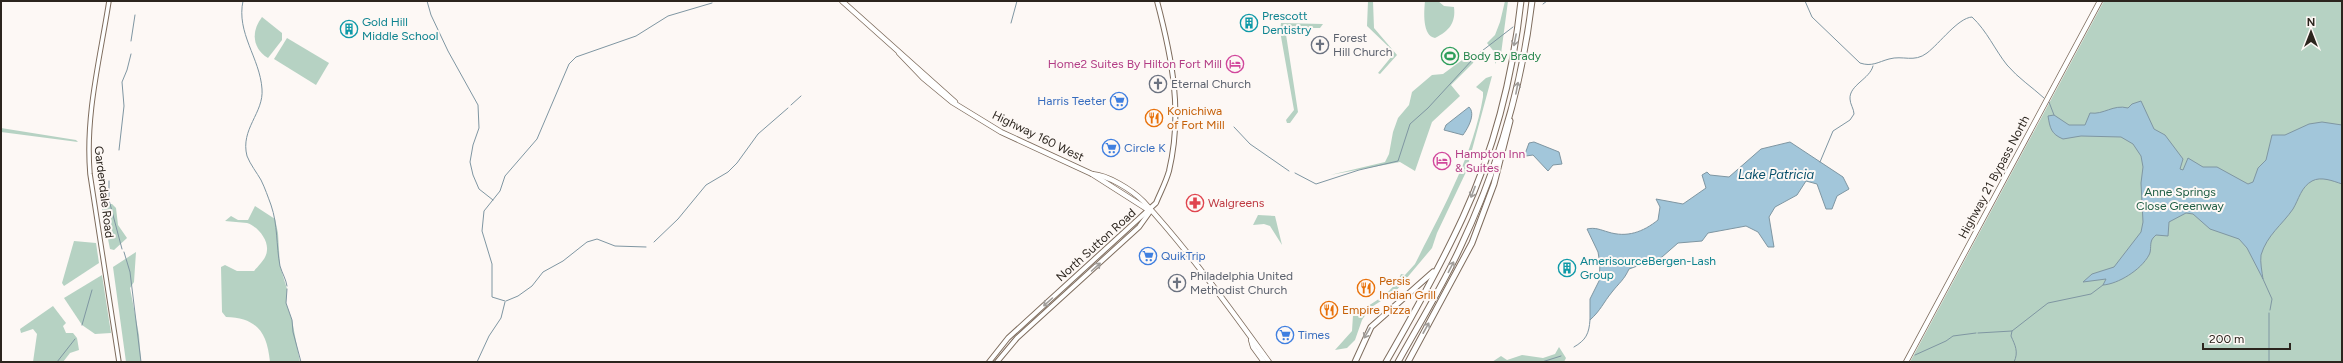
<svg xmlns="http://www.w3.org/2000/svg" width="2343" height="363" font-family="Figtree,sans-serif">
<rect width="100%" height="100%" fill="#fdf8f5"/>
<!-- green -->
<g fill="#b6d2c3">
<polygon points="1368,1 1373,1 1374,28 1397,55 1380,74 1378,73 1392,56 1392,50 1367,26"/>
<path d="M 1425,1 L 1438,1 L 1444,6 L 1454,7 C 1456,23 1449,31 1435,38 C 1422,36 1424,11 1425,1 Z"/>
<polygon points="1505,1 1508,1 1501,54 1495,64 1496,54 1487,43 1495,35 1500,22"/>
<polygon points="2104,1 2342,1 2342,362 1910,362"/>
<path d="M 262,17 L 282,33 L 282,40 L 268,58 C 252,48 251,31 262,17 Z"/>
<polygon points="1281,23 1323,24 1320,28 1285,28 1298,112 1290,123 1287,123 1286,120 1294,110 1280,31"/>
<polygon points="287,38 329,63 316,85 274,59"/>
<polygon points="1469,55 1474,60 1473,63 1451,85 1460,96 1432,122 1415,171 1400,162 1330,175 1385,162 1389,154 1393,132 1398,118 1409,105 1412,92 1432,75 1443,74"/>
<path d="M 1492,76 L 1466,172 L 1437,233 L 1432,248 L 1395,292 L 1370,308 L 1362,320 L 1355,340 L 1347,348 L 1335,350 L 1352,331 L 1353,315 C 1370,304 1393,294 1401,274 L 1405,275 L 1415,264 C 1442,210 1473,156 1483,97 L 1483,92 L 1476,87 L 1486,78 Z"/>
<polygon points="1,128 76,140 78,142 1,132"/>
<polygon points="101,204 112,204 116,208 118,225 127,238 114,250 110,249"/>
<path d="M 255,206 L 275,219 L 278,233 L 280,266 L 287,289 L 286,303 L 292,320 L 300,362 L 270,362 C 267,332 257,318 226,317 L 222,312 L 221,267 L 225,265 L 237,271 L 254,271 C 259,265 267,258 267,250 C 268,239 257,226 247,223 C 240,222 232,222 225,221 L 231,216 L 238,220 L 248,220 Z"/>
<polygon points="1258,215 1275,216 1282,245 1270,226 1264,224 1253,225"/>
<polygon points="74,241 96,243 99,263 64,286 62,283"/>
<polygon points="136,252 134,282 130,288 139,335 141,362 126,362 113,267"/>
<polygon points="102,275 111,333 95,334 82,325 64,298"/>
<polygon points="53,306 66,323 63,326 66,333 73,333 77,338 79,350 70,353 63,362 33,362 37,334 33,329 21,333 20,329"/>
<polygon points="1559,347 1566,358 1564,362 1492,362 1501,356 1507,360 1522,355 1543,358 1555,354"/>
</g>
<!-- water -->
<g fill="#a2c6da" stroke="#7f96a2">
<path d="M 2141,101 L 2154,129 L 2165,135 L 2183,159 L 2180,169 L 2183,170 L 2188,158 L 2203,167 L 2217,167 L 2248,184 L 2253,182 L 2258,168 L 2266,160 L 2272,135 L 2285,135 L 2309,124 L 2322,122 L 2342,125 L 2342,184 C 2333,181 2321,176 2312,181 C 2301,187 2299,199 2293,209 C 2282,225 2267,235 2261,255 C 2260,262 2262,272 2263,279 L 2247,248 L 2239,239 L 2210,229 L 2193,214 L 2186,213 L 2169,222 L 2168,236 L 2156,235 L 2153,238 C 2149,243 2152,250 2149,255 C 2141,270 2118,284 2103,285 L 2106,279 L 2083,282 L 2092,274 L 2114,267 L 2141,232 L 2143,222 L 2141,183 L 2143,167 L 2141,156 L 2133,144 L 2121,137 L 2081,136 L 2063,139 C 2051,134 2050,128 2048,116 L 2054,115 L 2069,125 L 2085,125 L 2090,113 C 2104,115 2113,104 2128,108 L 2132,104 Z"/>
<path d="M 1469,107 C 1476,114 1468,128 1463,135 L 1444,130 L 1446,125 Z"/>
<polygon points="1534,142 1559,152 1562,164 1553,165 1548,171 1533,155 1526,156 1525,154 1529,143"/>
<path d="M 1790,142 L 1843,177 L 1849,189 L 1837,196 L 1832,209 L 1826,209 L 1817,184 L 1806,181 L 1797,195 L 1775,207 L 1769,217 L 1774,247 L 1768,247 L 1758,232 L 1746,226 L 1708,233 L 1702,241 L 1678,243 L 1662,257 L 1629,269 C 1624,280 1619,283 1612,292 C 1603,303 1601,310 1590,320 L 1590,299 L 1599,281 L 1600,264 L 1598,252 L 1587,229 C 1595,227 1601,230 1608,232 C 1627,238 1643,232 1658,220 L 1660,207 L 1656,199 L 1683,204 L 1706,188 L 1702,175 L 1707,172 L 1710,175 L 1729,177 L 1761,149 Z"/>
</g>
<g fill="none" stroke-linecap="round" stroke-linejoin="round">
<!-- stream -->
<g stroke="#7f96a2" stroke-width="1">
<path d="M 243,1 C 236,33 260,58 262,89 C 264,113 240,129 247,156 C 250,164 257,173 261,180 C 265,188 268,197 271,205 C 278,225 276,245 280,266 C 282,273 286,279 287,286"/>
<polyline points="427,1 431,15 448,51 478,105 479,128 473,145 470,162 473,175 479,189 493,200"/>
<path d="M 1805,1 L 1812,17 L 1860,63 C 1872,67 1878,62 1889,59 C 1903,55 1914,63 1927,53 C 1940,43 1958,18 1972,17 C 1987,31 1995,50 2007,65 C 2018,78 2032,87 2044,98"/>
<polyline points="1543,4 1547,1"/>
<polyline points="1011,23 1017,1"/>
<polyline points="131,41 135,15"/>
<polyline points="1478,54 1513,27"/>
<polyline points="2049,102 2054,115"/>
<polyline points="791,105 801,96"/>
<polyline points="1234,127 1250,144 1289,171"/>
<polyline points="119,150 124,106 122,82 127,70 131,54"/>
<path d="M 1820,162 L 1833,131 L 1850,120 L 1854,114 C 1854,109 1850,104 1850,99 C 1849,85 1870,79 1873,66"/>
<polyline points="1295,173 1316,184 1359,170 1398,161 1410,124 1428,108 1473,59"/>
<polyline points="109,181 109,200 122,249"/>
<polyline points="654,242 678,219 706,185 728,172 737,163 758,134 788,108"/>
<polyline points="124,252 130,272 141,362"/>
<polyline points="2263,279 2272,299 2270,310"/>
<polyline points="287,289 286,303 292,320 293,332 301,362"/>
<polyline points="505,301 492,297 492,264 482,231 484,211 500,191 505,176 537,139 569,64 576,57 636,36 668,16 712,3"/>
<polyline points="506,301 518,296 532,286 543,272 563,261 587,242 597,239 615,246 646,247"/>
<polyline points="2269,313 2269,362"/>
<polyline points="82,325 92,290"/>
<path d="M 2012,331 L 2011,336 C 2015,345 2019,352 2014,362"/>
<polyline points="1978,333 2012,331 2048,303 2091,294 2103,285"/>
<path d="M 1574,347 C 1586,340 1589,334 1590,320"/>
<polyline points="1915,355 1946,341 1953,336 1976,333"/>
<polyline points="57,362 75,339"/>
<polyline points="477,362 489,336 501,318 505,302"/>
<polyline points="1517,362 1521,362"/>
<polyline points="1542,362 1561,356"/>
</g>
<defs>
<path id="tertiary" d="M 109,1 C 100,59 85,115 90,174 L 119,362"/>
<g id="secondary">
<path d="M 989,362 L 1008,338 L 1156,203 C 1160,193 1166,182 1169,171 C 1183,112 1172,58 1157,1"/>
<polyline points="997,362 1017,338 1139,227 1149,213"/>
</g>
<g id="primary">
<polyline points="842,1 955,102"/>
<polyline points="899,53 923,78 952,102 1001,132 1092,174 1150,211"/>
<path d="M 1092,174 C 1108,175 1132,190 1143,201 C 1189,251 1229,307 1269,362"/>
<polyline points="1251,340 1253,347 1264,362"/>
<polyline points="1906,362 2100,1"/>
</g>
<g id="motorway">
<polyline points="1355,362 1371,327 1433,272"/>
<path d="M 1386,362 C 1413,315 1440,267 1463,217 C 1494,150 1513,74 1521,1"/>
<path d="M 1398,362 C 1419,324 1442,287 1460,248 C 1497,170 1522,86 1532,1"/>
<polyline points="1408,362 1472,243 1494,184 1510,121"/>
</g>
</defs>
<!-- tertiary casing -->
<use href="#tertiary" stroke="#7e6c5d" stroke-width="5.5"/>
<!-- secondary casing -->
<use href="#secondary" stroke="#7e6c5d" stroke-width="6"/>
<!-- primary casing -->
<use href="#primary" stroke="#7e6c5d" stroke-width="6"/>
<!-- motorway casing -->
<use href="#motorway" stroke="#7e6c5d" stroke-width="7"/>
<!-- tertiary -->
<use href="#tertiary" stroke="#fff" stroke-width="3.5"/>
<!-- secondary -->
<use href="#secondary" stroke="#fff" stroke-width="4"/>
<!-- primary -->
<use href="#primary" stroke="#fff" stroke-width="4.5"/>
<!-- motorway -->
<use href="#motorway" stroke="#fff" stroke-width="5"/>
</g>
<!-- one-way arrows -->
<defs><path id="oneway-shaft" d="M-6 0H5M1.5-3L5.5 0L1.5 3" fill="none" stroke-width="1.6" stroke-linecap="round" stroke-linejoin="round"/></defs>
<g stroke="#a09d9a">
<use href="#oneway-shaft" transform="translate(1515 40) rotate(101)"/>
<use href="#oneway-shaft" transform="translate(1517 88) rotate(-79)"/>
<use href="#oneway-shaft" transform="translate(1473 192) rotate(111)"/>
<use href="#oneway-shaft" transform="translate(1096 267) rotate(-42)"/>
<use href="#oneway-shaft" transform="translate(1451 267) rotate(-63)"/>
<use href="#oneway-shaft" transform="translate(1048 302) rotate(138)"/>
<use href="#oneway-shaft" transform="translate(1426 328) rotate(-61)"/>
<use href="#oneway-shaft" transform="translate(1367 333) rotate(120)"/>
</g>
<!-- icons -->
<defs>
<symbol id="building-ring" viewBox="-11 -11 22 22"><circle r="9.5" fill="#fdf8f5" stroke="#0f9aa8" stroke-width="1.5"/><path d="M-4-6H4V6H1V3H-1V6H-4ZM-2.5-4.3h1.7v1.8h-1.7ZM.8-4.3h1.7v1.8H.8ZM-2.5-1h1.7V.8h-1.7ZM.8-1h1.7V.8H.8Z" fill="#0f9aa8"/></symbol>
<symbol id="church-ring" viewBox="-11 -11 22 22"><circle r="9.5" fill="#fdf8f5" stroke="#6b7280" stroke-width="1.5"/><path d="M-1.2-6h2.4v3.5h3.3v2.4h-3.3V6h-2.4V-.1h-3.3v-2.4h3.3Z" fill="#6b7280"/></symbol>
<symbol id="stadium-ring" viewBox="-11 -11 22 22"><circle r="9.5" fill="#fdf8f5" stroke="#2e9e5b" stroke-width="1.5"/><path d="M0-5a6.5 5 0 1 0 0 10a6.5 5 0 1 0 0-10ZM-3.5-1.8h7v3.6h-7Z" fill="#2e9e5b"/></symbol>
<symbol id="hotel-ring" viewBox="-11 -11 22 22"><circle r="9.5" fill="#fdf8f5" stroke="#d1479c" stroke-width="1.5"/><path d="M-6-4.5h1.5V1H6V5H4.5V3h-9V5H-6ZM-4 0a1.8 1.8 0 1 1 3.6 0ZM.5 0V-2.5h3Q6-2.5 6 0Z" fill="#d1479c"/></symbol>
<symbol id="supermarket-ring" viewBox="-11 -11 22 22"><circle r="9.5" fill="#fdf8f5" stroke="#3f7fe0" stroke-width="1.5"/><path d="M-6-5.5h2.5l.6 2H6L4.5 2H-2.5L-4.4-4H-6ZM-1.5 3.2a1.3 1.3 0 1 0 .1 0ZM3 3.2a1.3 1.3 0 1 0 .1 0Z" fill="#3f7fe0"/></symbol>
<symbol id="restaurant-ring" viewBox="-11 -11 22 22"><circle r="9.5" fill="#fdf8f5" stroke="#e8710a" stroke-width="1.5"/><path d="M-5-6h1v4h1v-4h1v4h1v-4h1v5L-1.5 .5V6h-2V.5L-5-1ZM5-6V6H3V1.5H1.5Q1.5-4 5-6Z" fill="#e8710a"/></symbol>
<symbol id="pharmacy-ring" viewBox="-11 -11 22 22"><circle r="9.5" fill="#fdf8f5" stroke="#e0444e" stroke-width="1.5"/><path d="M-2-6h4v4h4v4h-4v4h-4v-4h-4v-4h4Z" fill="#e0444e"/></symbol>
</defs>
<g fill-rule="evenodd">
<use href="#building-ring" x="1239" y="13" width="20" height="20"/>
<use href="#building-ring" x="339" y="19" width="20" height="20"/>
<use href="#church-ring" x="1310" y="35" width="20" height="20"/>
<use href="#stadium-ring" x="1440" y="46" width="20" height="20"/>
<use href="#hotel-ring" x="1225" y="54" width="20" height="20"/>
<use href="#church-ring" x="1148" y="74" width="20" height="20"/>
<use href="#supermarket-ring" x="1109" y="91" width="20" height="20"/>
<use href="#restaurant-ring" x="1144" y="108" width="20" height="20"/>
<use href="#supermarket-ring" x="1101" y="138" width="20" height="20"/>
<use href="#hotel-ring" x="1432" y="151" width="20" height="20"/>
<use href="#pharmacy-ring" x="1185" y="193" width="20" height="20"/>
<use href="#supermarket-ring" x="1138" y="246" width="20" height="20"/>
<use href="#building-ring" x="1557" y="258" width="20" height="20"/>
<use href="#church-ring" x="1167" y="273" width="20" height="20"/>
<use href="#restaurant-ring" x="1356" y="278" width="20" height="20"/>
<use href="#restaurant-ring" x="1319" y="300" width="20" height="20"/>
<use href="#supermarket-ring" x="1275" y="325" width="20" height="20"/>
</g>
<g text-anchor="middle" stroke-width="4" stroke-linejoin="round" paint-order="stroke">
<!-- culture labels -->
<g font-size="12" fill="#0d838f" stroke="#fdf8f5" text-anchor="start">
<text x="1262" y="20">Prescott<tspan x="1262" dy="14">Dentistry</tspan></text>
<text x="362" y="26">Gold Hill<tspan x="362" dy="14">Middle School</tspan></text>
<text x="1580" y="265">AmerisourceBergen-Lash<tspan x="1580" dy="14">Group</tspan></text>
</g>
<!-- worship labels -->
<g font-size="12" fill="#5b616d" stroke="#fdf8f5" text-anchor="start">
<text x="1333" y="42">Forest<tspan x="1333" dy="14">Hill Church</tspan></text>
<text x="1171" y="88">Eternal Church</text>
<text x="1190" y="280">Philadelphia United<tspan x="1190" dy="14">Methodist Church</tspan></text>
</g>
<!-- leisure labels -->
<g font-size="12" fill="#27864d" stroke="#fdf8f5" text-anchor="start">
<text x="1463" y="60">Body By Brady</text>
</g>
<!-- hotel labels -->
<g font-size="12" fill="#b23c85" stroke="#fdf8f5" text-anchor="end">
<text x="1222" y="68">Home2 Suites By Hilton Fort Mill</text>
<text x="1455" y="158" text-anchor="start">Hampton Inn<tspan x="1455" dy="14">&amp; Suites</tspan></text>
</g>
<!-- shop labels -->
<g font-size="12" fill="#366cbe" stroke="#fdf8f5" text-anchor="start">
<text x="1106" y="105" text-anchor="end">Harris Teeter</text>
<text x="1124" y="152">Circle K</text>
<text x="1161" y="260">QuikTrip</text>
<text x="1298" y="339">Times</text>
</g>
<!-- food labels -->
<g font-size="12" fill="#c56008" stroke="#fdf8f5" text-anchor="start">
<text x="1167" y="115">Konichiwa<tspan x="1167" dy="14">of Fort Mill</tspan></text>
<text x="1379" y="285">Persis<tspan x="1379" dy="14">Indian Grill</tspan></text>
<text x="1342" y="314">Empire Pizza</text>
</g>
<!-- street labels -->
<g font-size="12" fill="#2c251e" stroke="#fdf8f5">
<text transform="translate(1038 136) rotate(26)" y="4">Highway 160 West</text>
<text transform="translate(1994 177) rotate(-62)" y="4">Highway 21 Bypass North</text>
<text transform="translate(104 192) rotate(83)" y="4">Gardendale Road</text>
<text transform="translate(1096 245) rotate(-42)" y="4">North Sutton Road</text>
</g>
<!-- park labels -->
<g font-size="12" fill="#1e5d43" stroke="#fdf8f5">
<text x="2180" y="196">Anne Springs<tspan x="2180" dy="14">Close Greenway</tspan></text>
</g>
<!-- health labels -->
<g font-size="12" fill="#be3a42" stroke="#fdf8f5" text-anchor="start">
<text x="1208" y="207">Walgreens</text>
</g>
<!-- water labels -->
<g font-size="13" font-style="italic" fill="#08506b" stroke="#fdf8f5">
<text x="1776" y="179">Lake Patricia</text>
</g>
</g>
<!-- border -->
<rect width="2343" height="363" fill="none" stroke="#2c251e" stroke-width="4"/>
<!-- north arrow -->
<g transform="translate(2311 32)" stroke="#fdf8f5" stroke-width="3" paint-order="stroke">
<path d="M0-3L7 15L0 10L-7 15Z" fill="#2c251e"/>
<text y="-6" font-size="11" font-weight="bold" text-anchor="middle" fill="#2c251e">N</text>
</g>
<!-- scale -->
<path d="M2203 343v6h87v-6" fill="none" stroke="#2c251e" stroke-width="2"/>
<text x="2209" y="343" font-size="12" fill="#2c251e" stroke="#fdf8f5" stroke-width="3" paint-order="stroke">200 m</text>
</svg>
